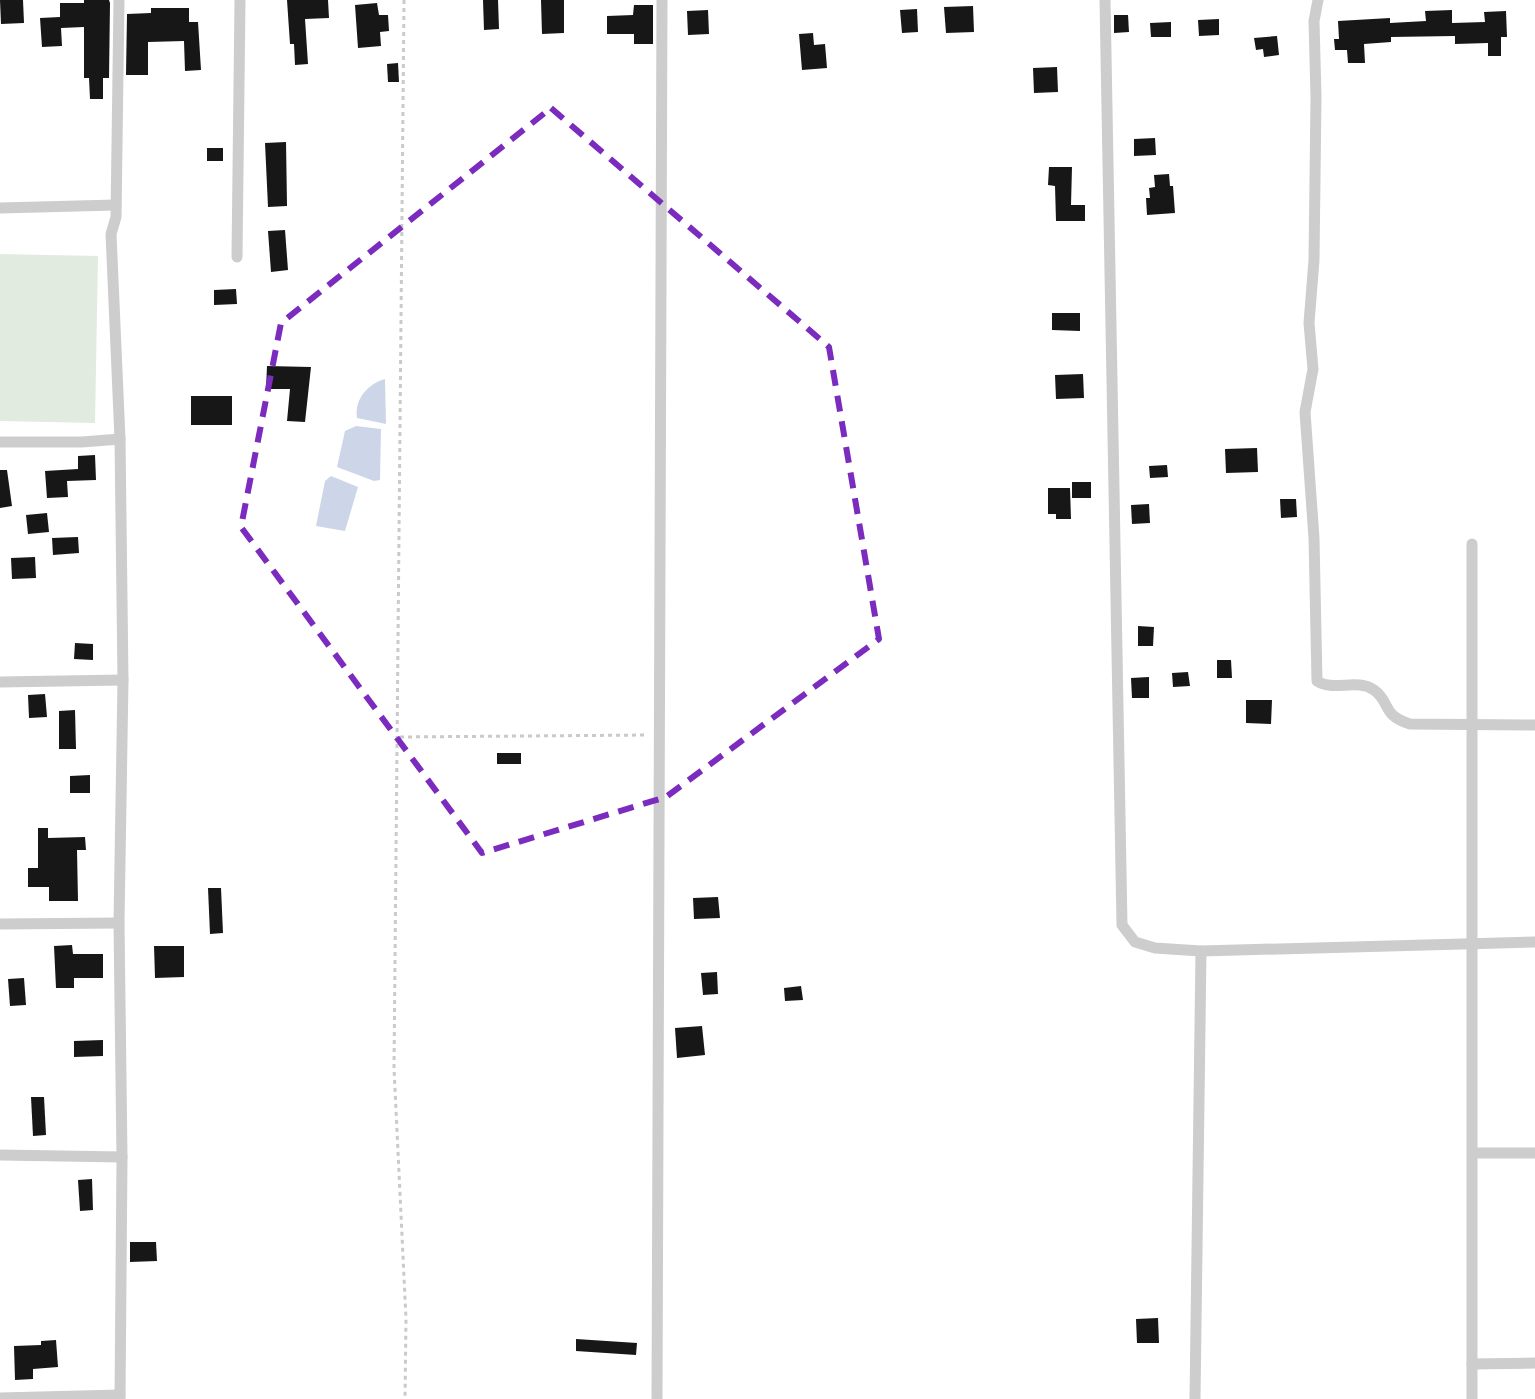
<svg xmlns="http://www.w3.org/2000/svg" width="1535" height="1399" font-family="Helvetica,sans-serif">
<rect width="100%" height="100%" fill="#fff"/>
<!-- green -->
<polygon fill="#e2ebdf" points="0,254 98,256 95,423 0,421"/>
<!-- water -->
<g fill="#cdd6e9">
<path d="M 385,379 L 386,424 L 357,418 C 354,399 368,384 385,379 Z"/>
<polygon points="356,426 381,429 380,480 374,481 337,467 345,431"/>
<polygon points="331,476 358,487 345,531 316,526 325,481"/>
</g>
<!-- building -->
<g fill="#171717">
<polygon points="0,0 23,0 24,23 1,24"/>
<polygon points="84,0 109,0 110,3 109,78 103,78 103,99 90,99 89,78 84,78 84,27 61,28 62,46 42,47 40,18 60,17 60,3 84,3"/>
<polygon points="287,0 328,0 329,18 305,19 308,64 295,65 294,44 290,44"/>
<polygon points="483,0 498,0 499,29 484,30"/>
<polygon points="541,0 564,0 564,33 542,34"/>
<polygon points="377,3 379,15 388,15 389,31 380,32 381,46 358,48 355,5"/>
<polygon points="634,5 653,5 653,44 634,44 634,34 607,34 607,16 633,15"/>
<polygon points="973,6 974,32 946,33 944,7"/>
<polygon points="151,8 189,8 189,22 198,22 201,70 185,71 184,41 148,42 148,75 126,75 127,14 151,13"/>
<polygon points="917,9 918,32 902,33 900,10"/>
<polygon points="708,10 709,34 688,35 687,11"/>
<polygon points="1452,10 1452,23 1485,22 1484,12 1506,11 1507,37 1501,37 1501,56 1488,56 1488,43 1455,44 1455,36 1391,37 1391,42 1364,44 1365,63 1348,63 1347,50 1335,50 1334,39 1339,39 1338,21 1390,18 1390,23 1426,21 1425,11"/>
<polygon points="1114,15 1128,15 1129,32 1114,33"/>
<polygon points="1219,19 1219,35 1199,36 1198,20"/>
<polygon points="1171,22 1171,37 1151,37 1150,23"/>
<polygon points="813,33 814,45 825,44 827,68 802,70 799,34"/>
<polygon points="1277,36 1279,55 1264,57 1263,49 1256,50 1254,38"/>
<polygon points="398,63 399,82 388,82 387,64"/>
<polygon points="1057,67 1058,92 1034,93 1033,68"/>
<polygon points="1155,138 1156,155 1134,156 1134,139"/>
<polygon points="286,142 287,206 268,207 265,143"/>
<rect x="207" y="148" width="16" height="13"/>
<polygon points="1049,167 1072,167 1071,205 1085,205 1085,221 1056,221 1055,186 1048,185"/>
<polygon points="1169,174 1170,186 1173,186 1175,213 1147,215 1146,198 1150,198 1149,188 1155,187 1154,175"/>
<polygon points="285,230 288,270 271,272 268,231"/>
<polygon points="236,289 237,304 214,305 214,290"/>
<polygon points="1052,313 1080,313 1080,331 1052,330"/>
<polygon points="267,366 311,367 305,422 287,421 290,389 266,389"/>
<polygon points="1083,374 1084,398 1056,399 1055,375"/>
<rect x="191" y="396" width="41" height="29"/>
<polygon points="1257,448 1258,472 1226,473 1225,449"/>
<polygon points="95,455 96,480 67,481 68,497 47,498 45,471 78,469 78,456"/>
<polygon points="1167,465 1168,477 1150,478 1149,466"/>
<polygon points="0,470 7,470 12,506 0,508"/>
<rect x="1072" y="482" width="19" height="16"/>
<polygon points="1048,488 1070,488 1071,519 1056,519 1056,514 1048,514"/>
<polygon points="1280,499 1296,499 1297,517 1281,518"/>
<polygon points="1149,504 1150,523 1132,524 1131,505"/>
<polygon points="47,513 49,532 28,534 26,515"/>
<polygon points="78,537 79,553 53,555 52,538"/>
<polygon points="35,557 36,578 12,579 11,558"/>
<polygon points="1138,626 1154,627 1153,646 1138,646"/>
<polygon points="75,643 93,644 93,660 74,659"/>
<polygon points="1217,660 1231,660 1232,678 1217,678"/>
<polygon points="1188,672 1190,686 1173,687 1172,673"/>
<polygon points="1149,677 1149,698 1132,698 1131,678"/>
<polygon points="45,694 47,717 29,718 28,695"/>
<polygon points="1246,700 1272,700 1271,724 1246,723"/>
<polygon points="75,710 76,749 59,749 59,711"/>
<rect x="497" y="753" width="24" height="11"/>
<polygon points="90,775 90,793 70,793 70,776"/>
<polygon points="38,828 48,828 48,838 85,837 86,850 77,850 78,901 49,901 49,887 28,887 28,868 38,868"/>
<polygon points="208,888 221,888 223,933 210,934"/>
<polygon points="718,897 720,918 694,919 693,898"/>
<polygon points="72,945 73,954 103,954 103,978 74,978 74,988 56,988 54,946"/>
<polygon points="154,946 184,946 184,977 155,978"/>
<polygon points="717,972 718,994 703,995 701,973"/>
<polygon points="24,978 26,1005 10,1006 8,979"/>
<polygon points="801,986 803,1000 785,1001 784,988"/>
<polygon points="702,1026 705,1055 677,1058 675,1028"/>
<polygon points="103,1040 103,1056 74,1057 74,1041"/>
<polygon points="31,1097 44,1097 46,1135 33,1136"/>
<polygon points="92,1179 93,1210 80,1211 78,1180"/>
<polygon points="130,1242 156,1242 157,1261 130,1262"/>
<polygon points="1158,1318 1159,1343 1137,1343 1136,1319"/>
<polygon points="576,1339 637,1343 636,1355 576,1351"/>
<polygon points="56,1340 58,1367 33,1369 33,1379 15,1380 14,1346 41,1345 41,1341"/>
</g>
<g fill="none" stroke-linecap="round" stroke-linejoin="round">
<!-- path -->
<g stroke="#cacaca" stroke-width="3" stroke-dasharray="4 4" stroke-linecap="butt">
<polyline points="404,0 394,1068 406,1319 405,1399"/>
<polyline points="400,737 648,735"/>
</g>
<!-- minor -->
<g stroke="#cdcdcd" stroke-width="11">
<polyline points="119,0 116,217 111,234 120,439 123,680 119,923 122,1157 120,1399"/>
<polyline points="1105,0 1122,925 1135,942 1155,948 1201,951 1535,942"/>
<path d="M 1318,0 L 1314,21 L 1316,97 L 1314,260 L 1309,323 L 1313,369 L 1305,412 L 1314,538 L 1317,681 C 1333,692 1357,678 1374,690 C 1391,702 1381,715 1410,724 L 1535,725"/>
<polyline points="0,208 116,205"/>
<polyline points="237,257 240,0"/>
<polyline points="0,442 82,442 120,439"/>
<polyline points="1472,544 1472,1399"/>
<polyline points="0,682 123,680"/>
<polyline points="0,924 119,923"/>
<polyline points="1473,1153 1535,1153"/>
<polyline points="0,1155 122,1157"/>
<polyline points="1472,1364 1535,1363"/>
<polyline points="0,1398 120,1395"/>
<polyline points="657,1399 662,0"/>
<polyline points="1195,1399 1201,951"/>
</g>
</g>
<!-- marked area -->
<path fill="none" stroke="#7b2cbf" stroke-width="6" stroke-dasharray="16 10" stroke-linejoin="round" d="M 551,108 L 829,347 L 879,639 L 666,797 L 482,853 L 241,527 L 281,323 Z"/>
</svg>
